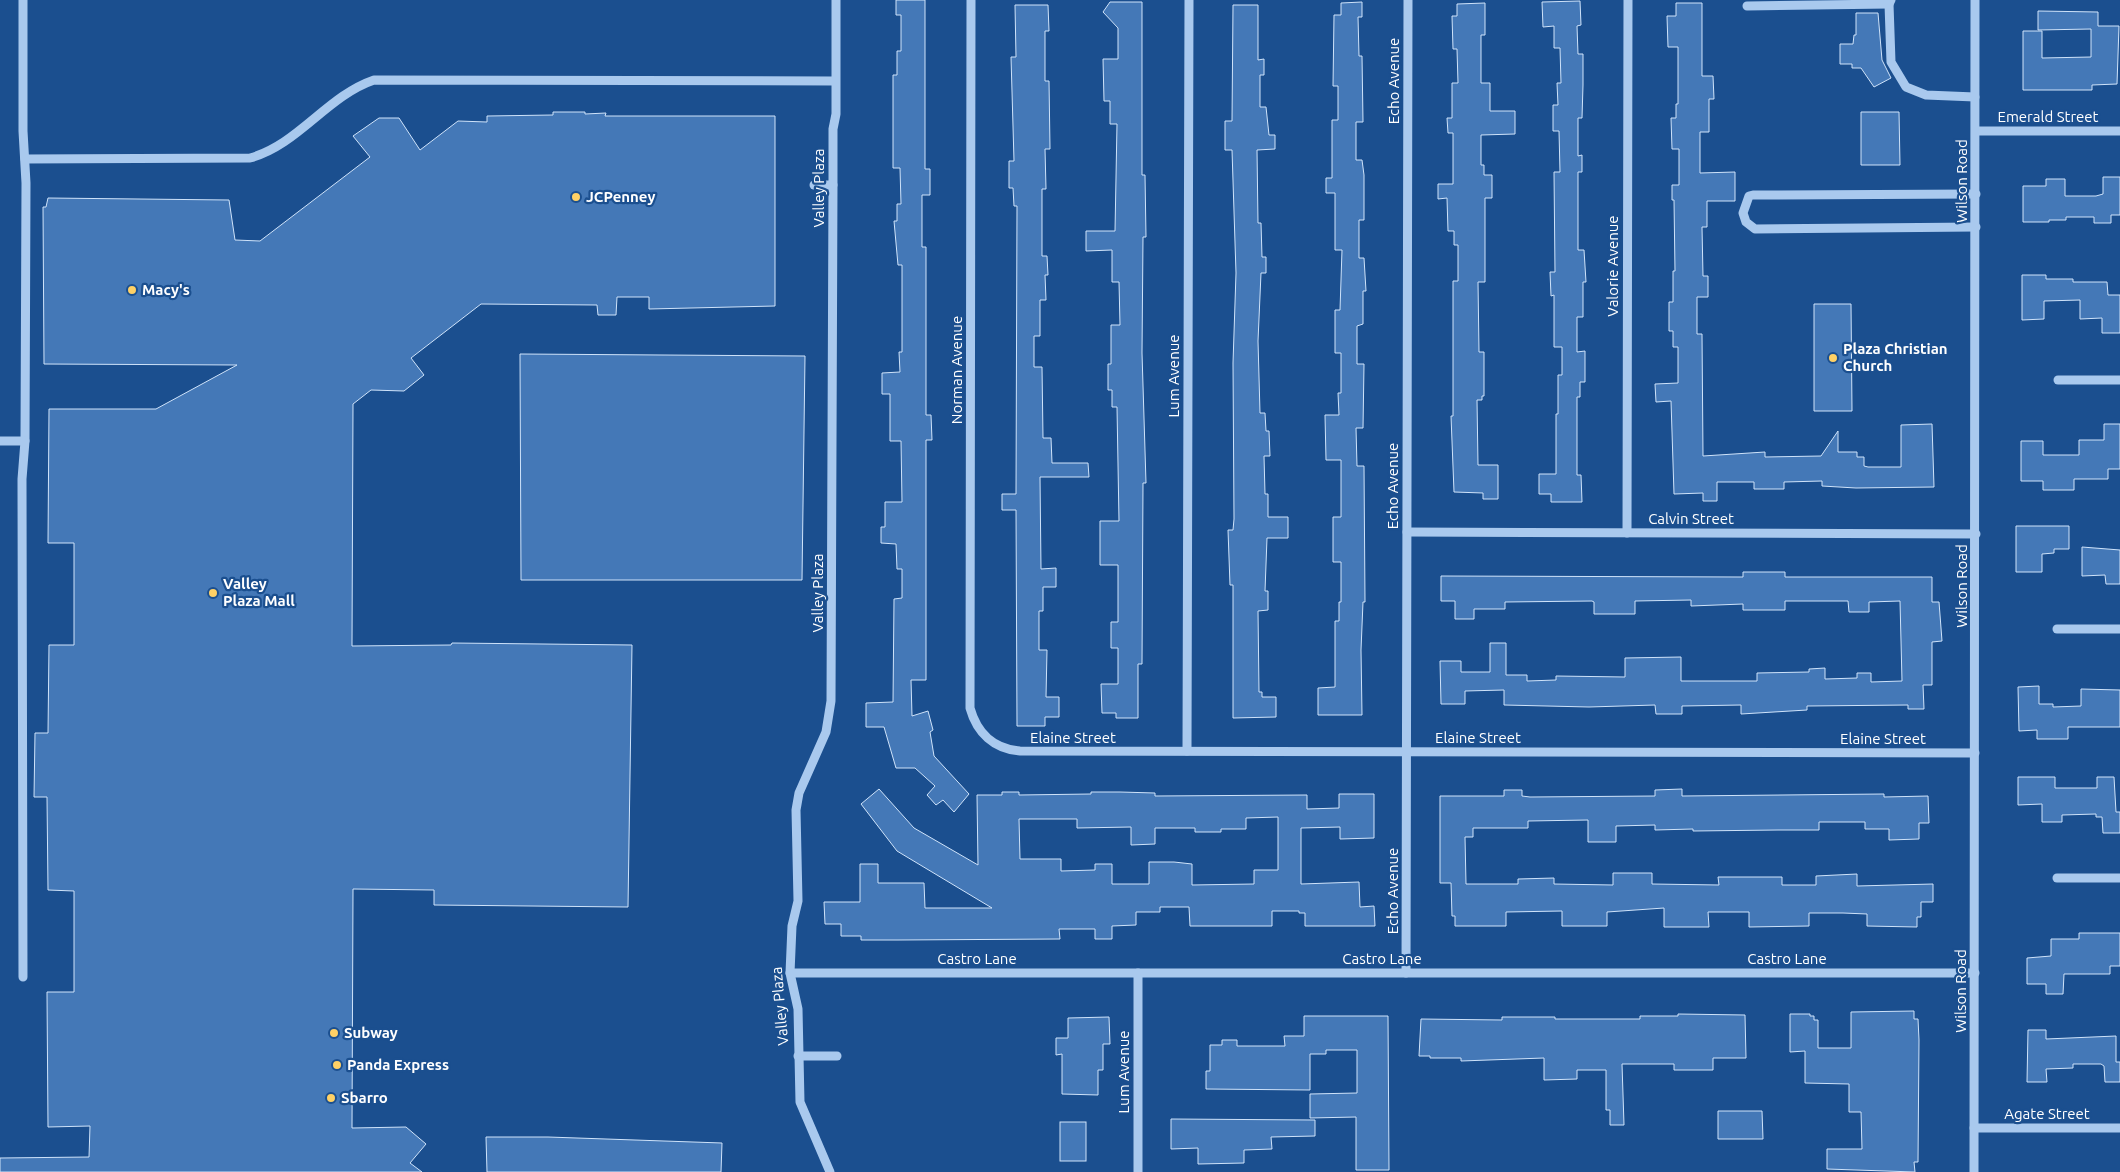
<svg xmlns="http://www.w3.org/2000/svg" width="2120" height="1172" font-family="Ubuntu,sans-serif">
<rect width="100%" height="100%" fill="#1b4f8f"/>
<!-- building -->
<g fill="#4478b7" stroke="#cfe3fa" fill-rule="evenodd">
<polygon points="896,0 925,0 925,169 930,169 930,195 922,195 922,247 926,247 926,415 931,415 932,440 926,440 926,680 911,680 912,716 928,711 933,730 930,732 934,756 969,794 954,812 943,800 936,805 927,795 935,786 915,768 896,768 884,727 866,727 866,703 893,702 894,599 902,598 902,569 897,569 896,544 881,543 881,527 885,527 885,502 902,502 901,441 890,441 890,394 882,394 882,373 900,372 899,352 902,352 902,265 898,265 894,221 897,221 897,204 901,204 900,168 893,168 893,75 897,75 897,51 901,51 901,15 896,15"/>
<polygon points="1580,1 1581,25 1577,26 1578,54 1583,54 1583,85 1582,118 1578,118 1578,156 1582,155 1582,172 1578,172 1578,250 1584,250 1586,282 1583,282 1583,317 1577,317 1577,352 1585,351 1585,382 1580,382 1580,397 1577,397 1577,475 1581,475 1582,502 1551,502 1551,494 1539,494 1539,474 1556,474 1556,414 1558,414 1558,375 1562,375 1562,347 1554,347 1554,295 1551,296 1550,272 1555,272 1554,172 1560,172 1559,131 1553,131 1553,105 1558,105 1557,83 1561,83 1560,48 1554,48 1554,26 1543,27 1542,2"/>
<polygon points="1110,2 1142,2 1142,175 1145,175 1146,237 1143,237 1142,353 1146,483 1143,483 1142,664 1138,664 1138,718 1116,718 1116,713 1102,713 1101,684 1118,684 1118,648 1111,648 1111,622 1118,622 1118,565 1100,565 1100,521 1119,521 1117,407 1112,407 1112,390 1108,390 1108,364 1111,364 1111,325 1120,325 1119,282 1112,282 1112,250 1086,251 1086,231 1115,231 1117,124 1110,124 1110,101 1104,101 1103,59 1118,59 1118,28 1103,12"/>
<polygon points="1362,2 1362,17 1358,17 1359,56 1362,56 1363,122 1356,122 1356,160 1362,160 1364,175 1364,220 1359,220 1359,258 1364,258 1366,291 1363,291 1363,324 1357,326 1357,364 1364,364 1363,428 1356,428 1357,466 1364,466 1365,602 1363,602 1361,650 1362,715 1318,715 1318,688 1335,687 1335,621 1339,621 1339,602 1341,602 1341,562 1333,562 1333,517 1341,517 1341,460 1326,460 1325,415 1339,415 1338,393 1341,393 1341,353 1335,353 1335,310 1340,310 1342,250 1335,250 1335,193 1326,193 1326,178 1332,178 1332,120 1338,120 1338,86 1333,86 1334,15 1341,15 1341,3"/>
<polygon points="1485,3 1485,35 1481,35 1481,83 1490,83 1490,111 1515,111 1515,134 1481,135 1481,165 1484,165 1484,175 1492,175 1492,198 1485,198 1485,282 1478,282 1479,352 1484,352 1484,396 1482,396 1482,400 1477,400 1478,465 1498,465 1498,499 1483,499 1483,493 1454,492 1451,416 1453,416 1453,281 1458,281 1458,245 1454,245 1454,231 1448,231 1447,198 1438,199 1438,184 1453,184 1453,133 1448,133 1447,118 1452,118 1452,83 1458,83 1457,49 1453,49 1452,16 1457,16 1457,4"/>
<polygon points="1676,3 1702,3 1702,76 1713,76 1714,99 1709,99 1709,132 1700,132 1700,173 1735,172 1735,201 1707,201 1707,227 1702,227 1703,276 1708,276 1708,297 1697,297 1697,334 1702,334 1703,456 1765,452 1765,457 1821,456 1838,431 1838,452 1857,452 1857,457 1864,457 1864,466 1868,467 1901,467 1901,425 1932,424 1934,487 1856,488 1822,486 1822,481 1784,482 1784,489 1754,489 1754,482 1717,482 1717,501 1703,501 1703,493 1674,494 1671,401 1656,402 1655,384 1678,383 1678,347 1673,347 1673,331 1669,331 1669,302 1673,302 1673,271 1675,271 1674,200 1672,200 1672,185 1679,185 1679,149 1672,149 1671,118 1676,118 1676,104 1678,104 1678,47 1668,47 1667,16 1676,16"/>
<polygon points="1015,5 1048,5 1049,31 1045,31 1045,81 1049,81 1050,149 1045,149 1046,189 1042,189 1042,256 1047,256 1048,275 1045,275 1046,300 1040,300 1040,336 1034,336 1034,367 1042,367 1043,438 1051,438 1052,463 1088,463 1089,477 1040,477 1041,569 1056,568 1056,587 1043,587 1043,611 1039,611 1039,650 1047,650 1046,697 1059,697 1059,717 1045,717 1045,726 1017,726 1016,510 1002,510 1002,494 1016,494 1017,206 1014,206 1013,188 1009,188 1009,161 1014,161 1011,57 1016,57"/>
<polygon points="1233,5 1258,5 1258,60 1264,59 1264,75 1260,75 1260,107 1266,107 1269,135 1275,135 1275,149 1257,150 1258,223 1261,223 1262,257 1266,257 1266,273 1261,273 1258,341 1260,413 1265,413 1266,431 1269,431 1270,456 1264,456 1265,494 1268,494 1268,517 1288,517 1288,538 1267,538 1265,591 1268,591 1268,610 1258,611 1259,692 1262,692 1262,697 1276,697 1276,717 1233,718 1233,585 1230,585 1228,530 1233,530 1234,519 1233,363 1236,273 1232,150 1225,150 1225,121 1232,121"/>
<polygon points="2038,11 2098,12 2098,26 2119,26 2117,84 2092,85 2092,90 2023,90 2023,31 2042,31 2042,58 2091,57 2091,29 2038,30"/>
<polygon points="1856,13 1878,13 1882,60 1891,78 1874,87 1861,68 1852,68 1852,64 1840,64 1840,44 1853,44 1854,35 1856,35"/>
<polygon points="553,112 585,112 585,114 606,113 605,116 775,116 775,306 649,309 649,297 617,297 616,315 598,315 597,305 481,304 411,358 424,375 404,391 371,390 353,404 352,646 451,645 452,643 632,645 628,907 434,905 434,890 353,889 352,1128 406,1127 426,1144 410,1163 422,1172 0,1172 0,1158 89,1157 90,1126 48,1127 47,992 74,992 74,891 48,890 47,797 34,797 35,733 48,733 49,645 74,645 74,543 48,543 49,409 156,409 237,365 44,364 43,207 46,207 48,198 229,200 235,240 260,241 370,157 353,136 379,118 399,118 420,150 458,121 487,122 487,116 553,115"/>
<polygon points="1861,112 1899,112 1900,165 1861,165"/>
<polygon points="2103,177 2120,177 2120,215 2111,215 2111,223 2094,223 2094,217 2066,217 2066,220 2049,220 2049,222 2023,222 2023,186 2046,186 2046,179 2065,179 2065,196 2096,196 2103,194"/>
<polygon points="2022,275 2046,275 2046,279 2073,279 2073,282 2107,282 2108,295 2120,295 2120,333 2102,333 2102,318 2080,319 2080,300 2044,301 2044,319 2022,320"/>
<polygon points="1814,304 1851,304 1852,411 1814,411"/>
<polygon points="520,354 805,356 802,580 521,580"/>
<polygon points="2104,424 2120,424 2120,469 2108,469 2108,479 2074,479 2074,490 2043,490 2043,481 2021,481 2021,441 2043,441 2043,455 2079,455 2079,440 2104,440"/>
<polygon points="2016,526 2069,526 2069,549 2054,549 2054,553 2042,554 2042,572 2016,572"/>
<polygon points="2082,547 2120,550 2120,584 2106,584 2105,575 2082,576"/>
<polygon points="1743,572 1785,572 1785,577 1932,577 1932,602 1939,602 1942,641 1932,642 1932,685 1923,685 1924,709 1908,709 1908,705 1807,706 1807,710 1741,714 1741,705 1682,706 1682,714 1656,714 1655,705 1589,707 1504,705 1504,690 1465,691 1465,704 1441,704 1440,661 1461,661 1461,672 1490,672 1490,643 1506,643 1506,675 1527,675 1527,681 1556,680 1556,676 1625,677 1625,658 1681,657 1681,681 1757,681 1757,673 1809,672 1809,669 1825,668 1825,679 1857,678 1857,673 1871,673 1871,682 1902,681 1900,601 1869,602 1869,612 1849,612 1848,601 1785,601 1785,610 1743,610 1743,604 1691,606 1691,600 1635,601 1635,614 1594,614 1594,602 1592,601 1505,602 1505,609 1474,609 1474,619 1455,619 1455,601 1441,601 1441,576 1743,577"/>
<polygon points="2039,686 2039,704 2053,704 2053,707 2081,706 2081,689 2120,690 2120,727 2068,727 2068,739 2037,739 2037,730 2019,731 2018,687"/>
<polygon points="2018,777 2055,777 2055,788 2097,788 2097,777 2114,777 2116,812 2120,812 2120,833 2103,833 2102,817 2096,817 2096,814 2062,815 2062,822 2042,822 2042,804 2018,805"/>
<path d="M 879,789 L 914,828 L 978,865 L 977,795 L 1002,795 L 1002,792 L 1019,792 L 1019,795 L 1091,794 L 1091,792 L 1120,792 L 1155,793 L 1155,796 L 1307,795 L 1307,809 L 1339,808 L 1339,794 L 1374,794 L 1374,838 L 1340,839 L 1340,827 L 1301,828 L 1301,884 L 1359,882 L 1360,907 L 1374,906 L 1375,926 L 1305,926 L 1305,913 L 1299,913 L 1299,911 L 1272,911 L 1272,926 L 1190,926 L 1189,907 L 1160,907 L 1160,912 L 1136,912 L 1136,925 L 1112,926 L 1112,939 L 1095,939 L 1095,929 L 1059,929 L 1060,939 L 898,940 L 861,940 L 861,936 L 841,936 L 841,924 L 825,924 L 824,902 L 860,902 L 860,864 L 878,864 L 878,883 L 924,883 L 925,908 L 992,908 L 897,851 L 861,804 ZM 1278,817 L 1278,870 L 1254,870 L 1254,884 L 1192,885 L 1192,864 L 1174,862 L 1149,862 L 1149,884 L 1112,884 L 1112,864 L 1095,864 L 1095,870 L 1061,871 L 1061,859 L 1020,859 L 1019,819 L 1077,819 L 1077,828 L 1131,827 L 1131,845 L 1155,844 L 1155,828 L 1195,828 L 1195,832 L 1221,832 L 1221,829 L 1246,829 L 1246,818 Z"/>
<polygon points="1682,789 1682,796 1884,794 1884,797 1928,796 1929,823 1919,823 1919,839 1889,840 1889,829 1865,829 1865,822 1819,822 1819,830 1778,830 1693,831 1693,829 1655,830 1655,825 1616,826 1616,842 1588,842 1588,820 1528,821 1528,828 1473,828 1473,837 1465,837 1466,884 1518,884 1518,879 1554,878 1554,884 1613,885 1613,873 1652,873 1652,884 1719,885 1718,877 1782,877 1782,885 1816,885 1816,876 1857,874 1857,886 1933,884 1933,902 1921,902 1921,917 1917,917 1917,927 1867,926 1867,914 1843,913 1809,913 1809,926 1749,927 1749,912 1708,912 1709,927 1664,927 1664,908 1607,912 1607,926 1562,926 1562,911 1506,912 1506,926 1455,926 1455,916 1452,916 1451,883 1440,883 1440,796 1504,796 1504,790 1522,790 1522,796 1530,797 1655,796 1655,790"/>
<polygon points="2079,933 2120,933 2120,966 2110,966 2110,974 2064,974 2063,994 2046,994 2046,984 2027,984 2027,958 2051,956 2051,939 2079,939"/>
<polygon points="1914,1011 1914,1019 1918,1019 1919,1040 1918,1162 1914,1162 1915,1172 1827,1169 1827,1149 1862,1149 1861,1112 1849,1112 1849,1084 1805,1083 1805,1051 1790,1052 1790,1014 1810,1014 1810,1016 1814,1016 1814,1020 1818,1020 1818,1048 1851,1048 1851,1012"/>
<polygon points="1678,1014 1745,1015 1746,1058 1713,1058 1713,1070 1674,1070 1674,1064 1622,1064 1624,1125 1610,1125 1610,1110 1606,1110 1606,1070 1577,1070 1577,1079 1544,1080 1544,1058 1461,1061 1461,1058 1430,1058 1430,1056 1419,1056 1421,1019 1502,1020 1502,1017 1555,1017 1555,1019 1640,1019 1640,1016 1678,1016"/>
<polygon points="1304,1016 1388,1016 1389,1170 1356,1170 1356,1117 1310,1118 1310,1094 1357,1093 1357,1050 1326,1050 1326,1054 1310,1054 1310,1090 1206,1089 1206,1071 1210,1071 1210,1045 1222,1045 1222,1040 1237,1040 1237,1046 1285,1046 1284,1036 1304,1036"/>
<polygon points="1109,1017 1110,1044 1103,1044 1103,1070 1098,1070 1098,1095 1062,1094 1062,1054 1056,1055 1056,1038 1068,1038 1068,1018"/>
<polygon points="2028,1030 2046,1030 2046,1039 2116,1036 2116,1062 2120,1062 2120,1082 2105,1082 2104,1066 2101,1064 2073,1064 2073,1068 2046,1069 2047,1082 2027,1082"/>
<polygon points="1718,1111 1762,1111 1763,1139 1718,1139"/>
<polygon points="1171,1119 1315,1120 1315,1136 1271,1137 1272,1149 1244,1150 1244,1163 1198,1164 1198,1148 1171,1149"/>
<rect x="1060" y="1122" width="26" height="39"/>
<polygon points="486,1137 548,1137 722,1143 721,1172 487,1172"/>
</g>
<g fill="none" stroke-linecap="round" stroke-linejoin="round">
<!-- minor -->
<g stroke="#a9c9ee" stroke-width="9">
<path d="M 971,0 L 970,708 C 977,733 994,749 1020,751 L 1975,753"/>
<polyline points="1889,4 1891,62 1906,87 1926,95 1975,97"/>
<polyline points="1747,6 1889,4 1891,0"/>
<polyline points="1976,131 2120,131"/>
<path d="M 25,159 L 250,158 C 298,145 327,96 374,80 L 835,81"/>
<polyline points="814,185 833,185"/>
<polyline points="1976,194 1753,195 1749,196 1743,213 1746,222 1755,229 1976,227"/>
<polyline points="2058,380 2120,380"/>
<polyline points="0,441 25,441 26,183 23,131 23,0"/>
<polyline points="1407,532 1976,534"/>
<polyline points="1627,533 1628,0"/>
<polyline points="2057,629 2120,629"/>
<polyline points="1187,751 1189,0"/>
<polyline points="2057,878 2120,878"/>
<polyline points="790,973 1975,973"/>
<polyline points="1406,973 1408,0"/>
<polyline points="23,977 22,479 25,441"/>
<polyline points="798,1056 837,1056"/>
<polyline points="1974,1128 2120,1128"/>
<polyline points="830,1172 800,1102 798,1009 790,973 792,926 798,901 796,810 799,793 826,732 831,701 833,185 833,129 836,114 836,0"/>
<polyline points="1138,1172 1138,973"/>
<polyline points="1974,1172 1975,0"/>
</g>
</g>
<!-- markers -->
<g fill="#ffd166" stroke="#1b4f8f" stroke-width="2">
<circle cx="576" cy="197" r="5"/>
<circle cx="132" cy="290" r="5"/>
<circle cx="1833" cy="358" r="5"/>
<circle cx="213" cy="593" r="5"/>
<circle cx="334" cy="1033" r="5"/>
<circle cx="337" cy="1065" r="5"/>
<circle cx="331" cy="1098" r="5"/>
</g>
<g text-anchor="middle" stroke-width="4.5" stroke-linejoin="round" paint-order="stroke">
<!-- street labels -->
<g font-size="15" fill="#fff" stroke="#1b4f8f">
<text transform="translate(1394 81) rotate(-90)" y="5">Echo Avenue</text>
<text x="2048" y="122">Emerald Street</text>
<text transform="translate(1962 181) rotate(-90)" y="5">Wilson Road</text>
<text transform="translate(819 188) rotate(-90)" y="5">Valley Plaza</text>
<text transform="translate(1613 266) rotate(-90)" y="5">Valorie Avenue</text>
<text transform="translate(957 370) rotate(-90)" y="5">Norman Avenue</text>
<text transform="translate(1174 376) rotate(-90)" y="5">Lum Avenue</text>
<text transform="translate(1393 486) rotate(-90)" y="5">Echo Avenue</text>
<text x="1691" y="524">Calvin Street</text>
<text transform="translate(1962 586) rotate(-90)" y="5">Wilson Road</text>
<text transform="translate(818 593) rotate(-90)" y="5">Valley Plaza</text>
<text x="1073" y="743">Elaine Street</text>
<text x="1478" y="743">Elaine Street</text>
<text x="1883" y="744">Elaine Street</text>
<text transform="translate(1393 891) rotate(-90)" y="5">Echo Avenue</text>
<text x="977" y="964">Castro Lane</text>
<text x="1382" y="964">Castro Lane</text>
<text x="1787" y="964">Castro Lane</text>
<text transform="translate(1961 991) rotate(-90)" y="5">Wilson Road</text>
<text transform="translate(780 1006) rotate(-95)" y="5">Valley Plaza</text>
<text transform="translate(1124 1072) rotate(-90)" y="5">Lum Avenue</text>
<text x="2047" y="1119">Agate Street</text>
</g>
<!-- poi labels -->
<g font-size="15" font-weight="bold" fill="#fff" stroke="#1b4f8f" text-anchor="start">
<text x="586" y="202">JCPenney</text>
<text x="142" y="295">Macy's</text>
<text x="1843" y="354">Plaza Christian<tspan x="1843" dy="17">Church</tspan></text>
<text x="223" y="589">Valley<tspan x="223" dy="17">Plaza Mall</tspan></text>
<text x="344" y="1038">Subway</text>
<text x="347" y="1070">Panda Express</text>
<text x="341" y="1103">Sbarro</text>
</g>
</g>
</svg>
